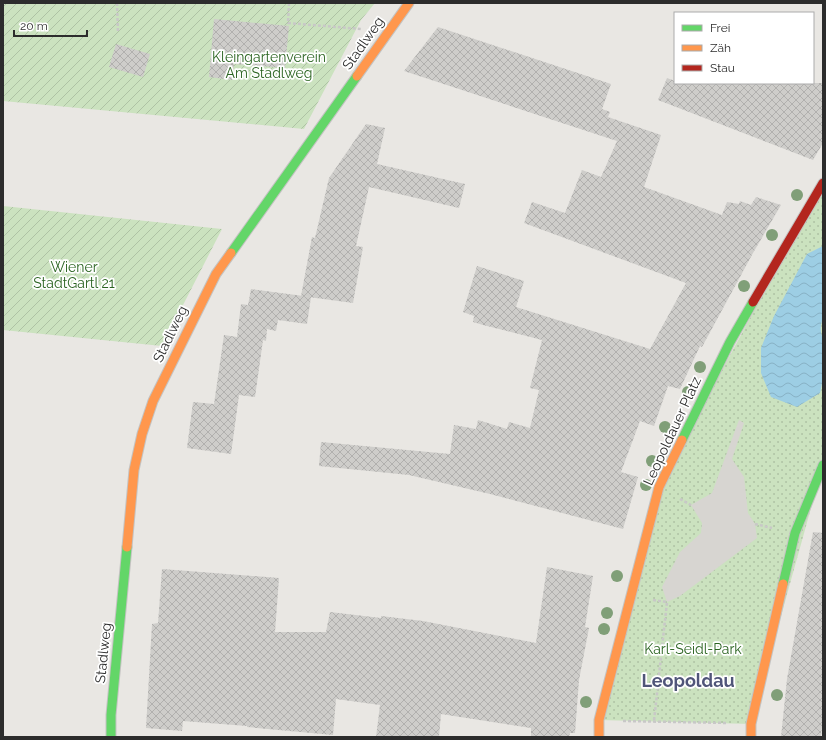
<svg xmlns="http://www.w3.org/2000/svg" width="826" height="740" font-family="Raleway,sans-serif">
<defs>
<pattern id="park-dots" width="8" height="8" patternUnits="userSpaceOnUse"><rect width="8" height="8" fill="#cbe2bf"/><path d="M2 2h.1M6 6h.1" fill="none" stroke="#aec2a4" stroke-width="1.8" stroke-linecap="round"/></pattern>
<pattern id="garden-furrows" width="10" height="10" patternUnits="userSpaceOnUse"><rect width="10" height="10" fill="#cbe2bf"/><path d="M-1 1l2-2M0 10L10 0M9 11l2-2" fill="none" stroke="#aec2a4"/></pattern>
<pattern id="water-waves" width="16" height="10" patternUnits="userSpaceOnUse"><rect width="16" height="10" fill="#9dcee4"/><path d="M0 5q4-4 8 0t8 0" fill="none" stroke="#87b1c4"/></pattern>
<pattern id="building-cross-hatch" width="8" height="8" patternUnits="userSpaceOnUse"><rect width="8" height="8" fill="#cecdca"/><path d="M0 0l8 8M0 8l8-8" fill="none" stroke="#b1b0ae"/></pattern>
</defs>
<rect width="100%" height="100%" fill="#e9e7e3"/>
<!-- park -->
<polygon fill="url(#park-dots)" points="823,183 823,465 751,724 599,720 659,487"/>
<!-- garden -->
<g fill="url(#garden-furrows)">
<polygon points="3,3 375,3 361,20 304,129 3,101"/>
<polygon points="3,206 222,229 162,346 3,330"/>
</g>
<!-- plaza -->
<polygon fill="#d7d5d1" points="739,420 744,423 732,459 744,477 748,513 755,524 757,538 680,596 667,602 662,587 680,552 701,533 702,523 691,505 712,493"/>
<!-- water -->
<path fill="url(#water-waves)" d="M 823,246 L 823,318 C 819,330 821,330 823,342 C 825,357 824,378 820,393 L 797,407 L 771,397 L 761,373 L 761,348 L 774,316 L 807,254 Z"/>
<!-- building -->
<g fill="url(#building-cross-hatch)">
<polygon points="214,19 289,26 285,68 234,64 232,80 209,77"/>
<polygon points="438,27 611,84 602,109 610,112 608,117 661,135 644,187 722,215 727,202 739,204 740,201 751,205 756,197 781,205 753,253 702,347 700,346 680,389 668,386 654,426 640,421 621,472 638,477 623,529 490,494 409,475 319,466 321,442 450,454 454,425 476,429 478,420 507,429 509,422 530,428 539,390 530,388 542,340 483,325 473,322 474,316 463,312 477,266 524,281 516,307 650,349 686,283 524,223 532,202 565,213 582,170 601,177 617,141 404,71"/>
<polygon points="116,44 150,54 143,77 109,67"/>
<polygon points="667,78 675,81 675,83 823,83 823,143 813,160 658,100"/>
<polygon points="366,124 385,128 377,164 465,184 459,208 369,187 356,246 363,247 353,303 301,296 312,237 315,238 329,178"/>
<polygon points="251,289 311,297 307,324 278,320 276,331 267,329 266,341 263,340 255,397 239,395 231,454 187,448 193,402 214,404 224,335 237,337 241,304 248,305"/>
<polygon points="813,532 823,533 823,715 821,737 781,737 787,679"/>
<polygon points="547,567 593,576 585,627 589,628 579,680 575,733 570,733 569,737 531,737 531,728 441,714 439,737 376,737 380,705 336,699 333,735 247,727 247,726 183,721 182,731 146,728 152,624 158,623 162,569 279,578 275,632 326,632 330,612 381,618 381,616 423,621 536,643"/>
</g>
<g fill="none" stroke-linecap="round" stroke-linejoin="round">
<defs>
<g id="fast">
<polyline points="231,253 357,76"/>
<polyline points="682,440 730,342 753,302"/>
<polyline points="783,584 795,533 823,465"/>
<polyline points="111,737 111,715 127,547"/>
</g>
<g id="slow">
<polyline points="357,76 409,3"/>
<polyline points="127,547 134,470 142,434 153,401 216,274 231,253"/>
<polyline points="599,737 599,720 659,487 682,440"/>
<polyline points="751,737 751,724 783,584"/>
</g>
<polyline id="jam" points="753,302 823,183"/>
</defs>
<!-- fast casing -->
<use href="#fast" stroke="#c4c3c2" stroke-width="11"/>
<!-- slow casing -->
<use href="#slow" stroke="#c4c3c2" stroke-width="11"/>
<!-- jam casing -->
<use href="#jam" stroke="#c4c3c2" stroke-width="11"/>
<!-- path -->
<g stroke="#c8c8c7" stroke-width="2.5" stroke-dasharray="3 2" stroke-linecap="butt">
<polyline points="117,3 118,33"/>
<polyline points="289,3 288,23 361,29"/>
<polyline points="680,499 691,505"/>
<polyline points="755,524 772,528"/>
<polyline points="653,600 667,602 654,721"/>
<polyline points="623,721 728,723"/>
</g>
<!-- fast -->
<use href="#fast" stroke="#63d668" stroke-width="9"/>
<!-- slow -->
<use href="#slow" stroke="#ff974d" stroke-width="9"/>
<!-- jam -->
<use href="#jam" stroke="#b3261e" stroke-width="9"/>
</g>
<!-- trees -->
<g fill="#809f78">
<circle cx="797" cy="195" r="6"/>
<circle cx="772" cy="235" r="6"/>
<circle cx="744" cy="286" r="6"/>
<circle cx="700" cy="367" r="6"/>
<circle cx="688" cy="392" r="6"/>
<circle cx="665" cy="427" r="6"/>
<circle cx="652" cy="461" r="6"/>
<circle cx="646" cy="485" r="6"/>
<circle cx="617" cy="576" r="6"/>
<circle cx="607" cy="613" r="6"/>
<circle cx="604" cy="629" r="6"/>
<circle cx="777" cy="695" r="6"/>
<circle cx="586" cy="702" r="6"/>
</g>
<g text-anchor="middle" stroke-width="3.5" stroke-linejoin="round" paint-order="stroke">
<!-- street labels -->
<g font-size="14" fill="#2c2c2c" stroke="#fff">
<text transform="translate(363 43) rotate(-55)" y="5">Stadlweg</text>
<text transform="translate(170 334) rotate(-64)" y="5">Stadlweg</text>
<text transform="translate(672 431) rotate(-65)" y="5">Leopoldauer Platz</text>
<text transform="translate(103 653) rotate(-84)" y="5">Stadlweg</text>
</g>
<!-- park labels -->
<g font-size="14" fill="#2b6421" stroke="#fff">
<text x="269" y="62">Kleingartenverein<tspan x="269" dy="16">Am Stadlweg</tspan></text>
<text x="74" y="272">Wiener<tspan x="74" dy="16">StadtGartl 21</tspan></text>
<text x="693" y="654">Karl-Seidl-Park</text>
</g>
<!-- district labels -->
<g font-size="18" font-weight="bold" fill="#505579" stroke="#fff">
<text x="688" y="687">Leopoldau</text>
</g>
</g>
<!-- border -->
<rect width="826" height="740" fill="none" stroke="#2c2c2c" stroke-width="8"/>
<!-- legend -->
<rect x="674" y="12" width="140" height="72" fill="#ffffff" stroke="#ababab"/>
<rect x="682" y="25" width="20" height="6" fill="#63d668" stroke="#ababab"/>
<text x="710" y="32" font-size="12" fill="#2c2c2c">Frei</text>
<rect x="682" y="45" width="20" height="6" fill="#ff974d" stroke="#ababab"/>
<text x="710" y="52" font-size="12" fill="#2c2c2c">Zäh</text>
<rect x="682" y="65" width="20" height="6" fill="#b3261e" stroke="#ababab"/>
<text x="710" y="72" font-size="12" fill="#2c2c2c">Stau</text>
<!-- scale -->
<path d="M14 30v6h73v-6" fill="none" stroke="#2c2c2c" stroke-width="2"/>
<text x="20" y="30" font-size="12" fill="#2c2c2c" stroke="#ffffff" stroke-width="3" paint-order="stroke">20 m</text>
</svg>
